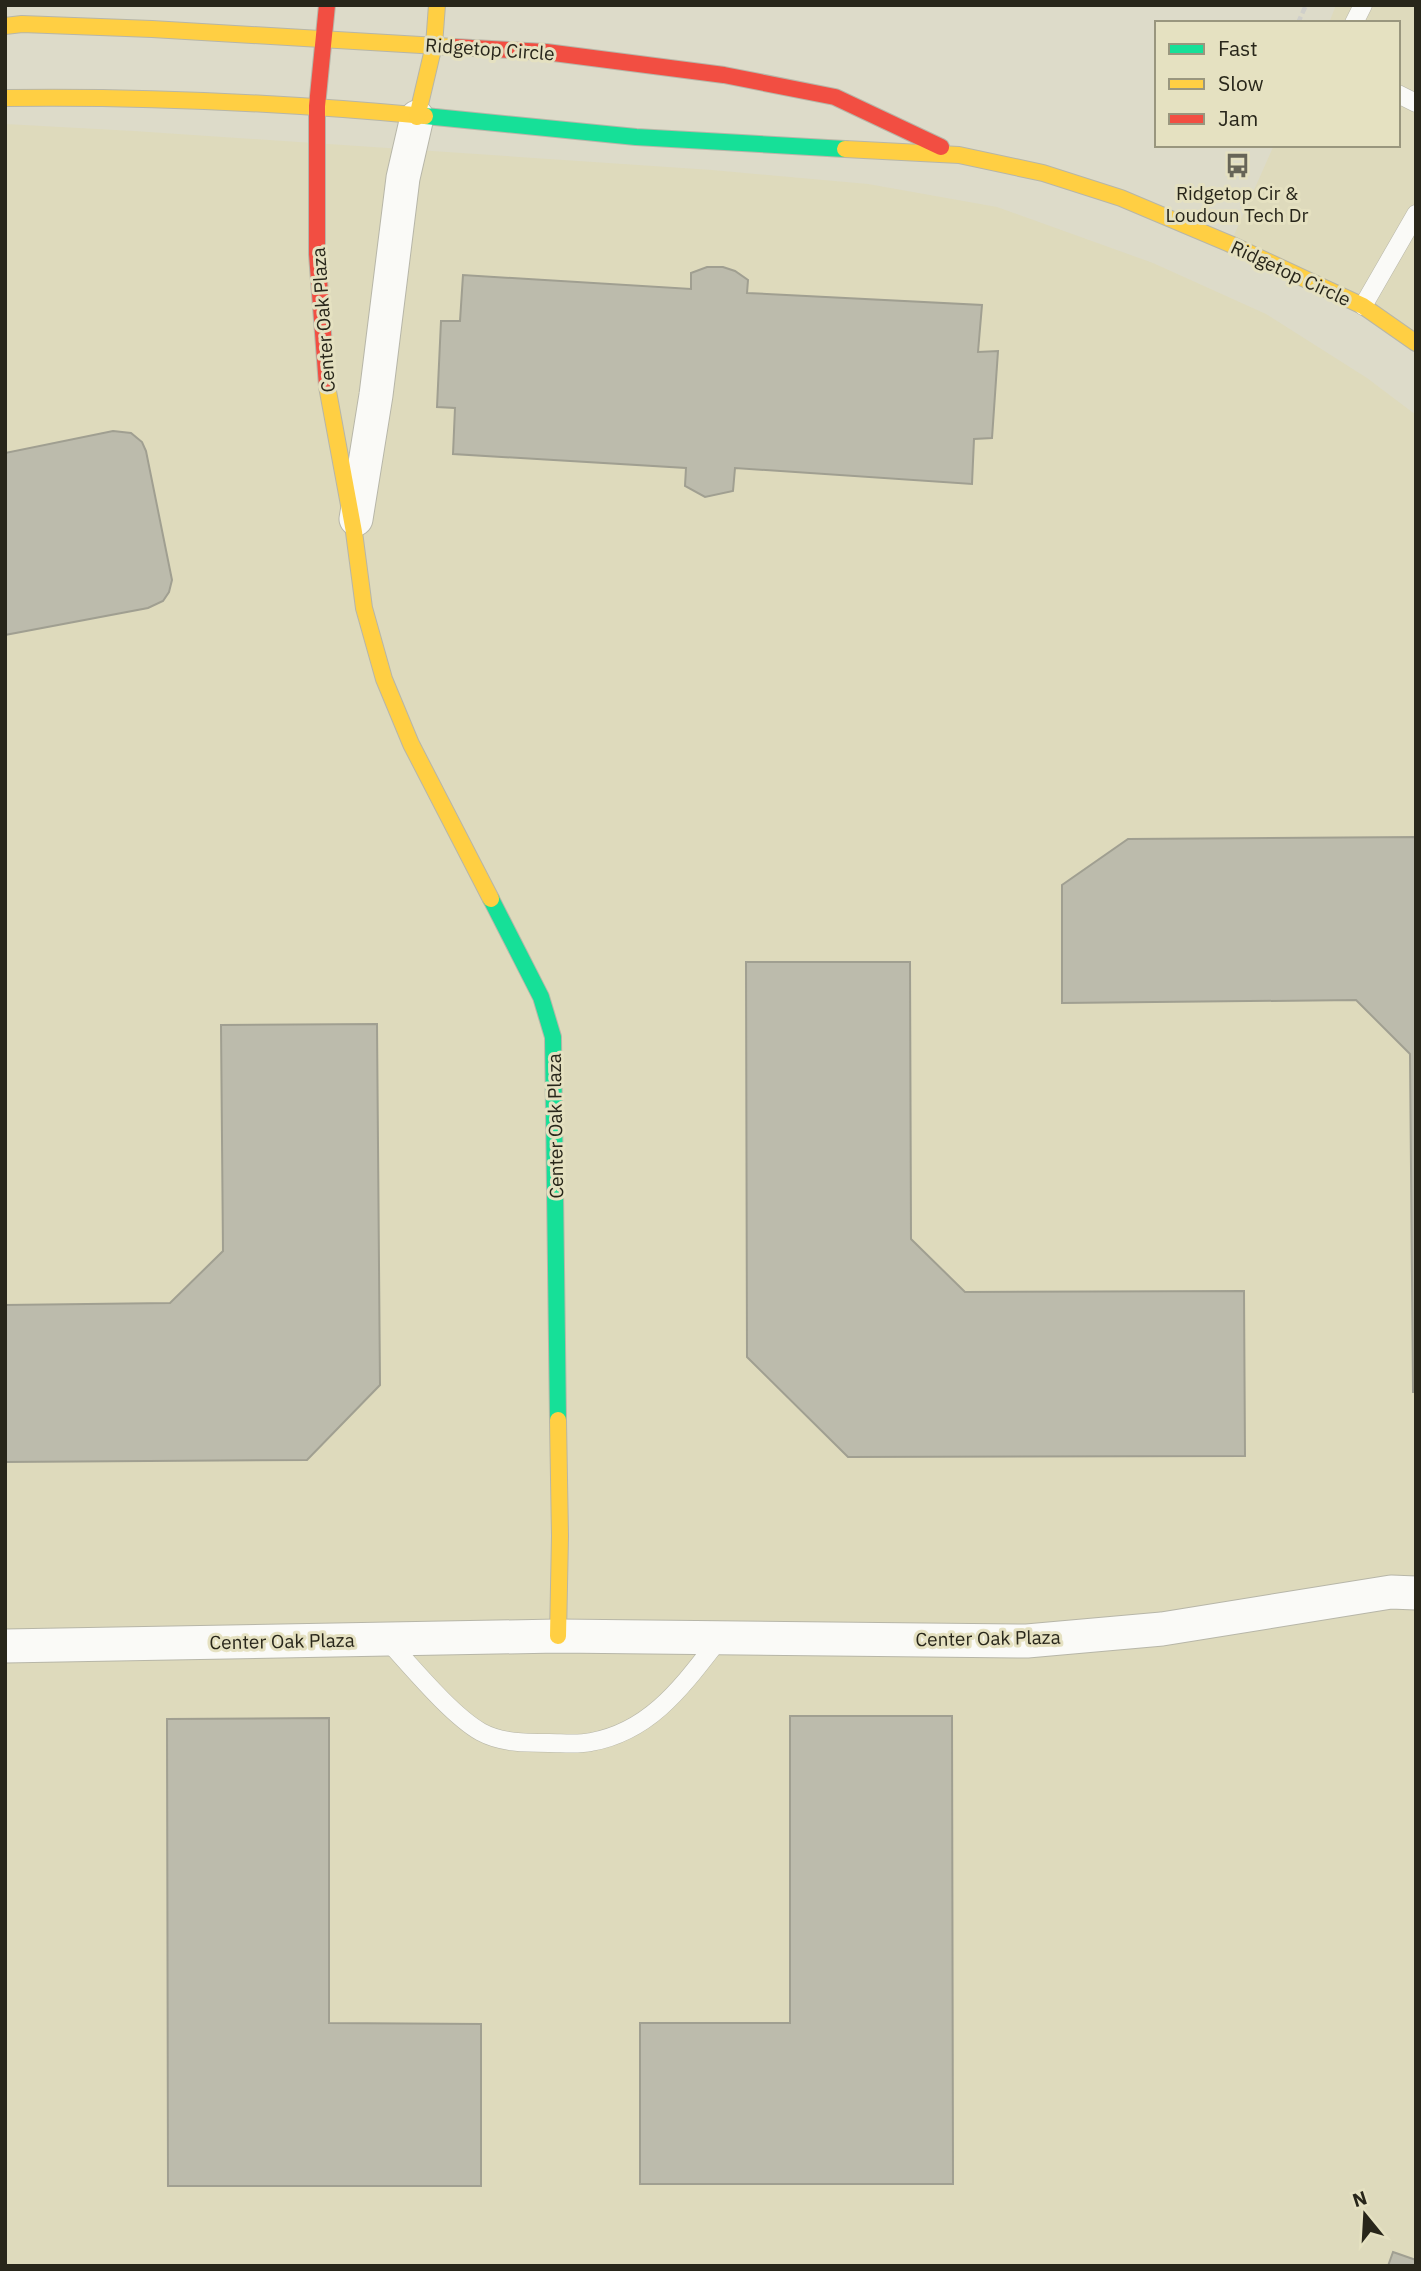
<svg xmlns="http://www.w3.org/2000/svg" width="1421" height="2271" font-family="'IBM Plex Sans',sans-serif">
<rect width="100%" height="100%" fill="#dddbc9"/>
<!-- built -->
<g fill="#dedabc">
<polygon points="1336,5 1416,5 1416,343 1230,244 1274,145 1398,145 1398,23 1329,23"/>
<polygon points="5,124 134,131 712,170 868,184 997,207 1153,263 1266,314 1367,378 1416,415 1416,2266 5,2266"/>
</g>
<!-- building -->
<g fill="#bcbbac" stroke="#a09f91" stroke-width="2">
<polygon points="707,267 723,267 735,271 748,280 747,293 982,305 978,352 998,351 992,438 974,439 972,484 735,468 733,491 705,497 685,486 686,468 453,454 455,408 437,407 441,321 460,321 463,275 691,289 691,273"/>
<polygon points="113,431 131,433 142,442 146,451 172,580 169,592 163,601 148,608 5,635 5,453"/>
<polygon points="1416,837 1416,1392 1413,1392 1410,1054 1356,1000 1062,1003 1062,885 1128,839"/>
<polygon points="746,962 910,962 911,1239 965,1292 1244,1291 1245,1456 848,1457 747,1357"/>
<polygon points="377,1024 380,1385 307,1460 5,1462 5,1305 170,1303 223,1251 221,1025"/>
<polygon points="790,1716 952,1716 953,2184 640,2184 640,2023 790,2023"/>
<polygon points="329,1718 329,2023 481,2024 481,2186 168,2186 167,1719"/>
<polygon points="1393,2252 1416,2260 1416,2266 1388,2266"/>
</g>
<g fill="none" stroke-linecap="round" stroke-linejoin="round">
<defs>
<g id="lane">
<polyline points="1354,23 1363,5"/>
<polyline points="1398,94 1416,103"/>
<polyline points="1363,306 1416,214"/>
<path d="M 386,1639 C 411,1666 451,1715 481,1732 C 501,1743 526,1743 549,1743 C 562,1743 578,1745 591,1742 C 652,1731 684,1684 720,1638"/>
</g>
<g id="street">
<polyline points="356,519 376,395 403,178 417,117"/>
<polyline points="5,1646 558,1636 1027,1641 1162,1629 1391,1592 1416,1593"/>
</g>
<g id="fast">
<polyline points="425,116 636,137 845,149"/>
<polyline points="491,899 541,997 553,1037 558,1420"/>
</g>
<g id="slow">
<polyline points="5,26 22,24 152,29 454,47"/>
<path d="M 5,98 C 145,96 286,103 425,116"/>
<polyline points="417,117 434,45 437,5"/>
<polyline points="845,149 959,155 1043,173 1121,198 1230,244 1363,306 1416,343"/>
<polyline points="327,386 354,532 364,608 384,679 411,744 491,899"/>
<polyline points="558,1636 560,1536 558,1420"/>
</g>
<g id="jam">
<polyline points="454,47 546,52 724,75 835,97 941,147"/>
<polyline points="327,386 317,254 317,106 327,5"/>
</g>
</defs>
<!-- lane casing -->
<use href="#lane" stroke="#b7b6a8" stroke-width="19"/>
<!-- street casing -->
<use href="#street" stroke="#b7b6a8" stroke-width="35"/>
<!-- fast casing -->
<use href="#fast" stroke="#b7b6a8" stroke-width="18"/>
<!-- slow casing -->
<use href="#slow" stroke="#b7b6a8" stroke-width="18"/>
<!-- jam casing -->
<use href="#jam" stroke="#b7b6a8" stroke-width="18"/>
<!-- path -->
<polyline stroke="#cfcfca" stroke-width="4.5" stroke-dasharray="7 3.5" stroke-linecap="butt" points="1298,23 1306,5"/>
<!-- lane -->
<use href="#lane" stroke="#fafaf7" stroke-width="18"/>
<!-- street -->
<use href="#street" stroke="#fafaf7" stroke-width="33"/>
<!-- fast -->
<use href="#fast" stroke="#16e098" stroke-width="16"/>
<!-- slow -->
<use href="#slow" stroke="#ffcf43" stroke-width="16"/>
<!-- jam -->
<use href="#jam" stroke="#f24e42" stroke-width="16"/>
</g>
<!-- icons -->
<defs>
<symbol id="bus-bare" viewBox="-9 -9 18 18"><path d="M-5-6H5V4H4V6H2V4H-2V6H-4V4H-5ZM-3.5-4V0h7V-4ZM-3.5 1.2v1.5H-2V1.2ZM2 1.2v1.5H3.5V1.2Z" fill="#676557" stroke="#e5e1c1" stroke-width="2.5" paint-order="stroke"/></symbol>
</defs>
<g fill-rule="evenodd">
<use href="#bus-bare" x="1220" y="148" width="35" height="35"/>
</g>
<g text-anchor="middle" stroke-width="6" stroke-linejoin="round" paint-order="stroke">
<!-- street labels -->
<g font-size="19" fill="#28261a" stroke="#e5e1c1">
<text transform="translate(490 49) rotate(4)" y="7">Ridgetop Circle</text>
<text transform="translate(1291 273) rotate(25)" y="7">Ridgetop Circle</text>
<text transform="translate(323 320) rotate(-94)" y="7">Center Oak Plaza</text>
<text transform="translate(555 1126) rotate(-91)" y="7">Center Oak Plaza</text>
<text transform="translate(988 1638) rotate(-1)" y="7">Center Oak Plaza</text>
<text transform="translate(282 1641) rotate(-1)" y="7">Center Oak Plaza</text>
</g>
<!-- poi labels -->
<g font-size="19" fill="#28261a" stroke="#e5e1c1">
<text x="1237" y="200">Ridgetop Cir &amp;<tspan x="1237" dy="22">Loudoun Tech Dr</tspan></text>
</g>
</g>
<!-- border -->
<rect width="1421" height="2271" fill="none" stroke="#28261a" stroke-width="14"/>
<!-- legend -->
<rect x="1155" y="21" width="245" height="126" fill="#e5e1c1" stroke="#99967e" stroke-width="2"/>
<rect x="1169" y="44" width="35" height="10" fill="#16e098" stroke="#99967e" stroke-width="2"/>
<text x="1218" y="56" font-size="21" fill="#28261a">Fast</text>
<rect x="1169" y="79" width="35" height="10" fill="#ffcf43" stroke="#99967e" stroke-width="2"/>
<text x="1218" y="91" font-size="21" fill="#28261a">Slow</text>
<rect x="1169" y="114" width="35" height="10" fill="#f24e42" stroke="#99967e" stroke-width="2"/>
<text x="1218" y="126" font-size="21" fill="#28261a">Jam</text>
<!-- north arrow -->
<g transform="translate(1365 2215) rotate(342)" stroke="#e5e1c1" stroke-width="5" paint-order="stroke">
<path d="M0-5L12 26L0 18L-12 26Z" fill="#28261a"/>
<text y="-10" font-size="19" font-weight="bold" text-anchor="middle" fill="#28261a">N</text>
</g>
</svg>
